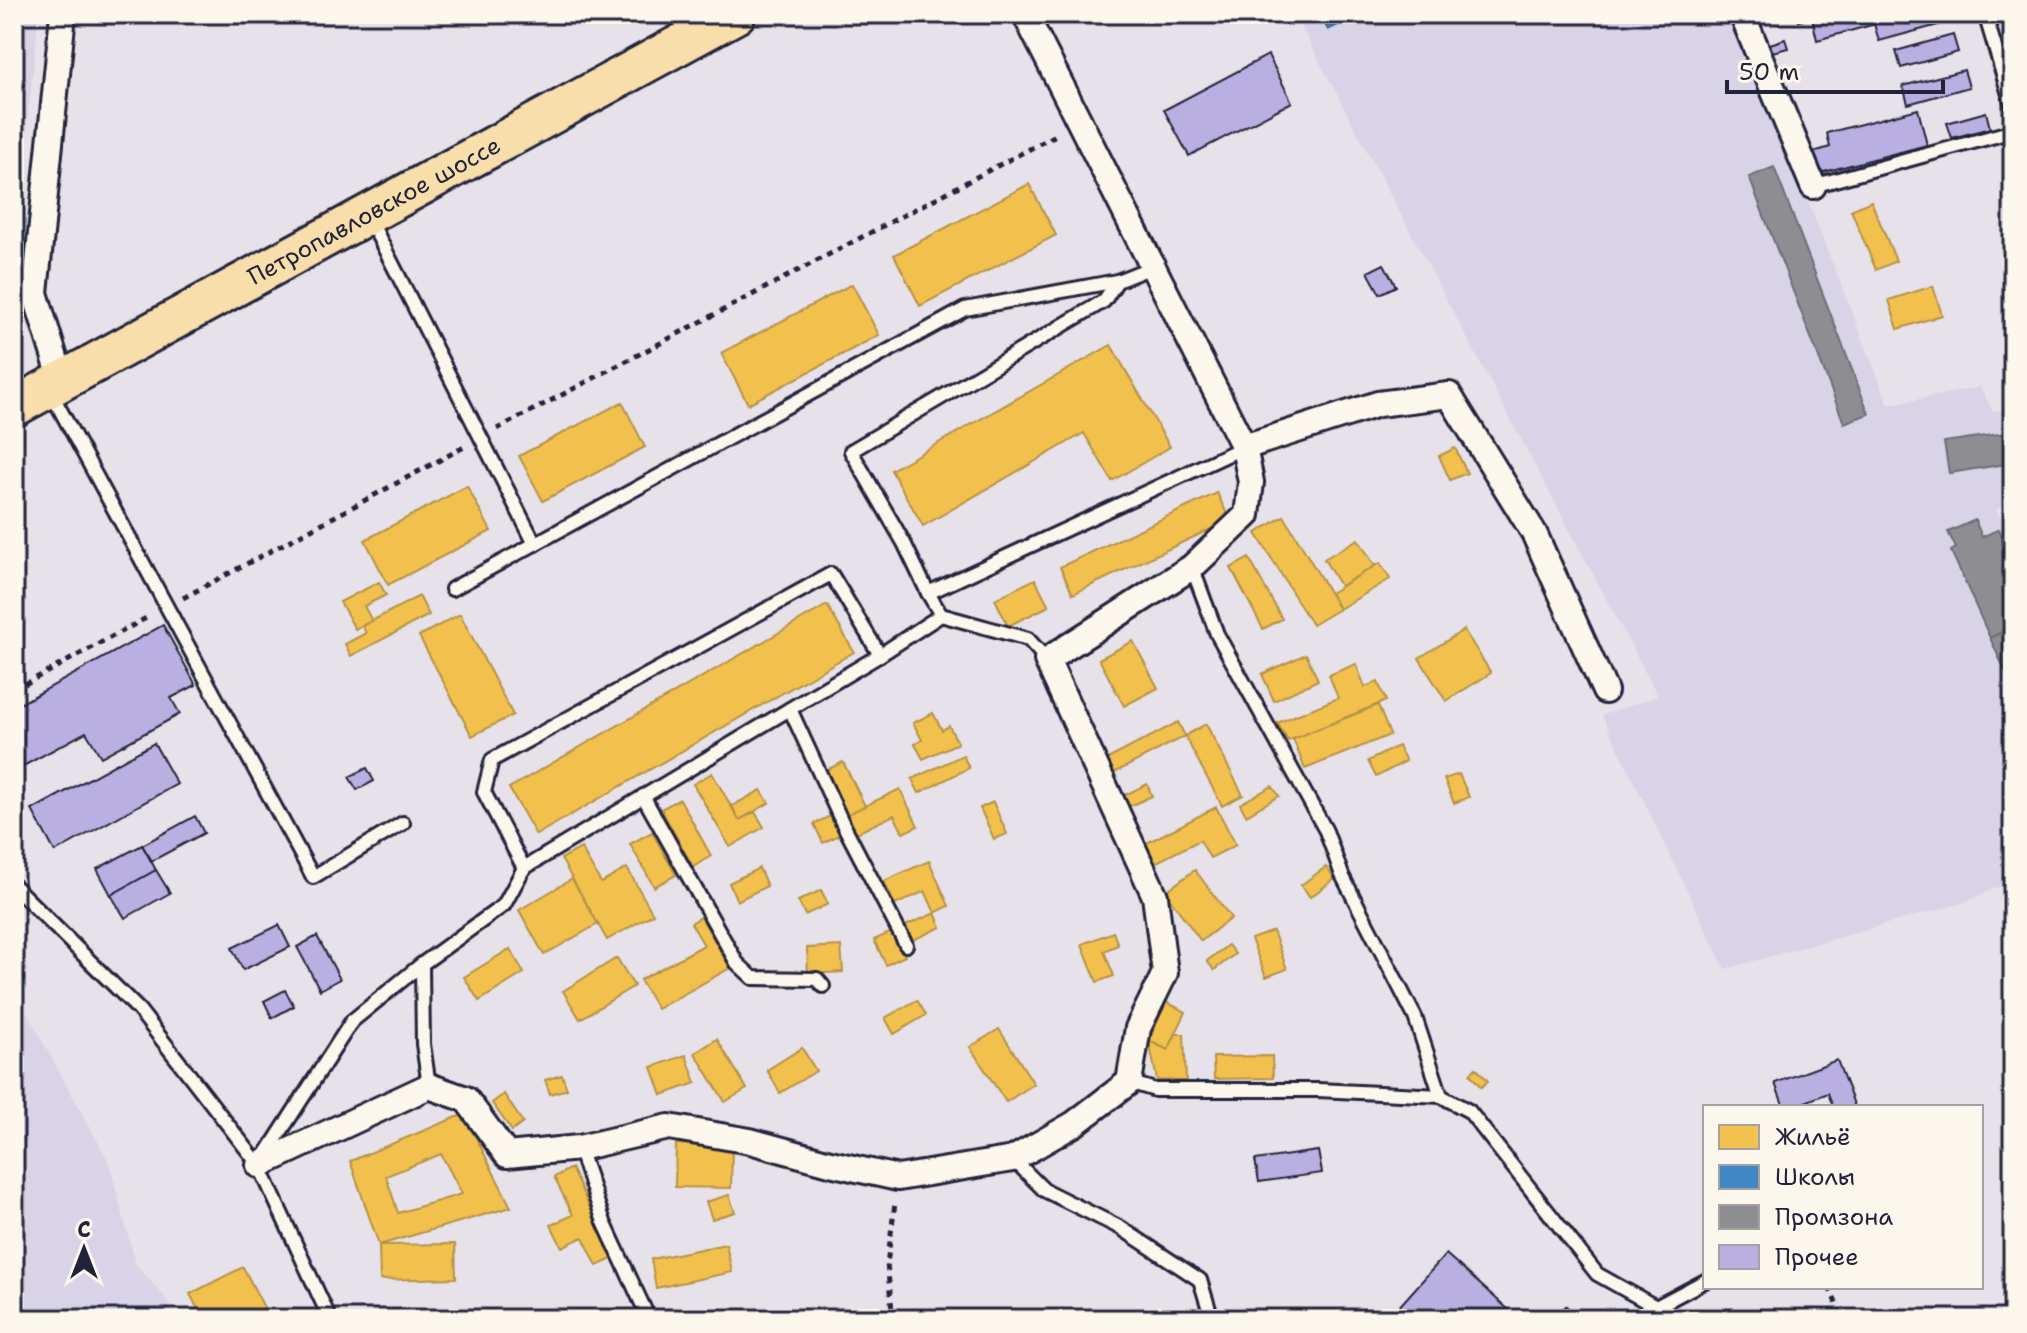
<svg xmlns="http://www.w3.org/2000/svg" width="2027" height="1333" font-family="'Shantell Sans',sans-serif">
<rect width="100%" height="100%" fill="#e7e2e9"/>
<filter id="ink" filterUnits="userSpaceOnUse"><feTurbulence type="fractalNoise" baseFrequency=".0125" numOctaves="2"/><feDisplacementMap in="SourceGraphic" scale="16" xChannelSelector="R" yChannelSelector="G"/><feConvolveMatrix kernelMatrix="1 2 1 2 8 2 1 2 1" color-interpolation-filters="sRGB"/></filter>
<g filter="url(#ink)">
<!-- built -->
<g fill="#d9d3e7">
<polygon points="14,14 39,14 14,247"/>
<polygon points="1294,14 1724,14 1751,59 1889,405 1980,387 1993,411 2013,408 2013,501 1996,509 2013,545 2013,880 1966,902 1725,969 1602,715 1658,696"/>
<polygon points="14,989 109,1162 136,1265 165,1297 176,1319 14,1319"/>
</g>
<!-- homes -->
<g fill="#f2c14e" stroke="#b49148" stroke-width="2" fill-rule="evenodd">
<polygon points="1029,184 1056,235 920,306 894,255"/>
<polygon points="1871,201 1896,261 1876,270 1851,210"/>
<polygon points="852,284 879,335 748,404 721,353"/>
<polygon points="1933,286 1942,315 1898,329 1889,300"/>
<polygon points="1111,345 1170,447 1112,481 1084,433 923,526 891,470"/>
<polygon points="622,402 645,447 543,501 519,456"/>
<polygon points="1455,448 1467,473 1450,480 1439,456"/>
<polygon points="467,486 491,531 388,585 365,540"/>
<polygon points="1217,493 1230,520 1073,594 1060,567"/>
<polygon points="1284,516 1339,609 1312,625 1256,533"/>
<polygon points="1358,539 1375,566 1340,586 1324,559"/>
<polygon points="1249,558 1282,619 1263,629 1231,568"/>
<polygon points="1380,563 1390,579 1339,609 1330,593"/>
<polygon points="1035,579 1049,606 1008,626 995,599"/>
<polygon points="379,582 386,595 364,606 372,621 355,629 340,602"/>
<polygon points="419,596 429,615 351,656 345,644 366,633 362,626"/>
<polygon points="827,605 854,652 536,835 509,788"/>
<polygon points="460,614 513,715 472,736 419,636"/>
<polygon points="1464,630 1491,673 1446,701 1419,658"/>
<polygon points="1133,641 1158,688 1124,706 1099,659"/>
<polygon points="1306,654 1318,680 1274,701 1262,674"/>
<polygon points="1356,664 1365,687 1378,682 1386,701 1288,741 1277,723 1338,698 1329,675"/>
<polygon points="1378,705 1390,735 1305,769 1293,739"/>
<polygon points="933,713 942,730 949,726 958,743 923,759 915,744 922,740 913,723"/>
<polygon points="1178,722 1185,736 1112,774 1106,760"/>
<polygon points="1206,724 1243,795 1222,806 1185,736"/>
<polygon points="1398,746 1406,761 1376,777 1368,761"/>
<polygon points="963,755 969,768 919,793 912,779"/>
<polygon points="843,762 865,806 846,815 824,771"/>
<polygon points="712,773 739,820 755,812 764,827 730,847 693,784"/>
<polygon points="1459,774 1469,797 1454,803 1444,779"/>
<polygon points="1147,784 1152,796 1126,808 1121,797"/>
<polygon points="1272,786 1279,796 1246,815 1240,804"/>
<polygon points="900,789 918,826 903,833 894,815 855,834 846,815"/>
<polygon points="761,790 769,803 739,820 732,806"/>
<polygon points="680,799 711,856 693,867 661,809"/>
<polygon points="993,802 1007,834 994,839 980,808"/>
<polygon points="1216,807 1236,845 1210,858 1200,840 1153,864 1143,845"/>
<polygon points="832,815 841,834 823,843 814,824"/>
<polygon points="652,832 676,875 654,887 630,844"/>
<polygon points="581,848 601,883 627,868 653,914 607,940 561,859"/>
<polygon points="929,861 949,906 935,913 925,891 895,905 884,881"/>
<polygon points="1326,867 1335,879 1310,897 1301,885"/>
<polygon points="759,868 767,886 737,901 729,883"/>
<polygon points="1195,870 1231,918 1201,941 1165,892"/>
<polygon points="572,879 598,924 544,955 519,910"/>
<polygon points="821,890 828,904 805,915 798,901"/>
<polygon points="935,913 941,927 911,941 905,926"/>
<polygon points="701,917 730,968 657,1009 640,980 704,945 691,923"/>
<polygon points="894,931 905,956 886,965 874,940"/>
<polygon points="1273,931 1287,969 1266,977 1251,939"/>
<polygon points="1113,932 1118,945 1104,951 1114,976 1097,982 1082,944"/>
<polygon points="1228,945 1235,954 1214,970 1207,961"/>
<polygon points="841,946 843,972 808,974 807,948"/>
<polygon points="510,949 524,973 479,1001 464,977"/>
<polygon points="617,958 634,986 580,1019 563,991"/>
<polygon points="917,1000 926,1015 894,1034 885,1018"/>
<polygon points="1166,1002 1186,1012 1168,1050 1149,1041"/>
<polygon points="999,1029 1034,1084 1006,1102 970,1047"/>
<polygon points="1176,1034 1184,1034 1186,1081 1157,1080 1149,1041 1168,1050"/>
<polygon points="717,1039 747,1089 725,1102 695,1053"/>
<polygon points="802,1048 816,1071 780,1093 767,1070"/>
<polygon points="686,1055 696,1083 662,1095 652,1067"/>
<polygon points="1272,1056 1273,1078 1214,1079 1213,1057"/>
<polygon points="1476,1068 1488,1081 1481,1087 1470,1074"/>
<polygon points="562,1075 567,1089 550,1094 545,1080"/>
<polygon points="504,1094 523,1123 512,1131 492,1103"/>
<path d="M 464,1114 L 511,1207 L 379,1245 L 350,1161 ZM 441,1154 L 462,1194 L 398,1213 L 386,1176 Z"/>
<polygon points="676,1144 732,1145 731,1188 675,1187"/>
<polygon points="571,1168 614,1258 597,1266 583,1237 562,1247 551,1225 573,1215 554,1177"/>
<polygon points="729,1195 735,1212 712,1219 706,1202"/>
<polygon points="455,1244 456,1278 380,1280 379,1245"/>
<polygon points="726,1244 732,1272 656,1288 651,1259"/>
<polygon points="243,1267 270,1319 203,1319 190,1294"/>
</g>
<!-- schools -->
<polygon fill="#3f88c5" stroke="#36699c" stroke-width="2" points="1320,14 1360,14 1328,30"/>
<!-- industry -->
<g fill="#8d8d92" stroke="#6d6d78" stroke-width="2">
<polygon points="1774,167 1869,414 1844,423 1749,177"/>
<polygon points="2013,432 2013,463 1949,473 1944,442"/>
<polygon points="1975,520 1982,537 1999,529 2013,560 2013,627 1990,638 1951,551 1956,548 1948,532"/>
<polygon points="2013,627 2013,688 1990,638"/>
</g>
<!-- building -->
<g fill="#b9b0e1" stroke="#22223b" stroke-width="2">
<polygon points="1797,14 1825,14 1799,21"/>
<polygon points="1825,14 1912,14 1817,40 1812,18"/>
<polygon points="1912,14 1947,14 1949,22 1879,41 1874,24"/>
<polygon points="1953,35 1958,52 1901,68 1896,51"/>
<polygon points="1785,39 1788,48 1772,52 1770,44"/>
<polygon points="1268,55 1292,102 1189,156 1164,110"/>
<polygon points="1964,70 1969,87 1908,104 1903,86"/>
<polygon points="1918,109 1927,145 1820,173 1814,152 1830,147 1827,133"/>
<polygon points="1986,112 1990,128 1952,138 1947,123"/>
<polygon points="1384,264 1396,286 1380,294 1368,272"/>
<polygon points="163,625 196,685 171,698 180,714 101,757 86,732 14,771 14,707"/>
<polygon points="154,743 177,784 55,852 32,810"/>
<polygon points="367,768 374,781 357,790 349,777"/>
<polygon points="195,816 204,833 152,861 142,845"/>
<polygon points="142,845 156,870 111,895 97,869"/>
<polygon points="156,870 170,893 125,918 111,895"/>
<polygon points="279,925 290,947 243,970 232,948"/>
<polygon points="317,936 340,979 320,990 297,947"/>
<polygon points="285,990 294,1006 272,1018 264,1001"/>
<polygon points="1837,1060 1855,1107 1833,1107 1828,1093 1805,1102 1807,1107 1784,1107 1775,1083"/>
<polygon points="1318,1151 1322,1173 1259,1182 1255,1160"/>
<polygon points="1446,1254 1519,1319 1388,1319"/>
<polygon points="1566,1306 1581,1319 1554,1319"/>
</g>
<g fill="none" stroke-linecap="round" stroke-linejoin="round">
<defs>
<g id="service">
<polyline points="1985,14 2013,108"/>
<polyline points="1813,186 2013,131"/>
<polyline points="369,218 535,544"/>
<polyline points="1117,281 1104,301 851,451 904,543 928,593 1244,447"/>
<polyline points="50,391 313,877 403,823"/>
<polyline points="1192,567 1217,634 1326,831 1342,875 1415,1017 1441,1096"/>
<polyline points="452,589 965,309 1117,281 1152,267"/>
<polyline points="928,593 941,615 1028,639 1047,660"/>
<polyline points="880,655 831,574 492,760 484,792 524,868 880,655 941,615"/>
<polyline points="790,709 842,822 906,945"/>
<polyline points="643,796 737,963 753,978 817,979 823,986"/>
<polyline points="14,886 139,1010 259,1165 330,1319"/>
<polyline points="422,964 423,1044 429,1086"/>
<polyline points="1129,1082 1155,1090 1318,1090 1441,1096 1469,1111 1597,1274 1656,1307 1705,1281"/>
<polyline points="579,1148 604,1222 649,1319"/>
<polyline points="263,1159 352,1021 422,964 504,905 524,868"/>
<polyline points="1013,1159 1044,1190 1121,1228 1200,1280 1212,1319"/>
</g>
<g id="minor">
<polyline points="1742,14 1813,186"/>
<polyline points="62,381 35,293 63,14"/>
<polyline points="1244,447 1378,404 1449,395 1534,533 1605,691"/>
<polyline points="259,1165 429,1086 466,1099 507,1155 579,1148 669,1127 750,1141 830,1163 898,1178 1013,1159 1074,1124 1129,1082 1138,1028 1165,973 1155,896 1047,660 1192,567 1247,515 1251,482 1244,447 1025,14"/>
</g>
<g id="primary">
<path id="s1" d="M 14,407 L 736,14"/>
</g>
</defs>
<!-- service casing -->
<use href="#service" stroke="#22223b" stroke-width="18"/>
<!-- minor casing -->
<use href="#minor" stroke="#22223b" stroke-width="30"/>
<!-- primary casing -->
<use href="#primary" stroke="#22223b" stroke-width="44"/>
<!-- path -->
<g stroke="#22223b" stroke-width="5" stroke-dasharray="6 6" stroke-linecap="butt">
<polyline points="497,429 1058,134"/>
<polyline points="183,598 464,447"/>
<polyline points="14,690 150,616"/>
<polyline points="1829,1287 1843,1319"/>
<polyline points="893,1319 887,1264 895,1203"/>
</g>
<!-- service -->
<use href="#service" stroke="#fbf7ec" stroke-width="12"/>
<!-- minor -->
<use href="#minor" stroke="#fbf7ec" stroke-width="24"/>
<!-- primary -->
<use href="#primary" stroke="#f8deab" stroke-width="38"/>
</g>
</g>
<g text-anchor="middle" stroke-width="8" stroke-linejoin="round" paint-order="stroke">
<!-- street labels -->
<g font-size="24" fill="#22223b" stroke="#fbf7ec">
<text dy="8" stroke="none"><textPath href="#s1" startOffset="410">Петропавловское шоссе</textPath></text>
</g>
</g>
<!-- margin -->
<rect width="2027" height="1333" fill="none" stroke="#fbf7ec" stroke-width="48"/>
<rect x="24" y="24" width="1979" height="1285" fill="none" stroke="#22223b" stroke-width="3" filter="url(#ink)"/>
<!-- legend -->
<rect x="1703" y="1105" width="280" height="184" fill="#fbf7ec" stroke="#a4a2a5" stroke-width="2"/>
<rect x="1719" y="1125" width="40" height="24" fill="#f2c14e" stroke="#a4a2a5" stroke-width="2"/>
<text x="1775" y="1145" font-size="24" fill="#22223b">Жильё</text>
<rect x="1719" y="1165" width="40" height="24" fill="#3f88c5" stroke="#a4a2a5" stroke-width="2"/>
<text x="1775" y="1185" font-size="24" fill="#22223b">Школы</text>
<rect x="1719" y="1205" width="40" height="24" fill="#8d8d92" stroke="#a4a2a5" stroke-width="2"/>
<text x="1775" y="1225" font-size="24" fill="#22223b">Промзона</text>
<rect x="1719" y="1245" width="40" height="24" fill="#b9b0e1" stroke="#a4a2a5" stroke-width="2"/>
<text x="1775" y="1265" font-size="24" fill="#22223b">Прочее</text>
<!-- north arrow -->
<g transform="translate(84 1249)" stroke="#fbf7ec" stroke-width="6" paint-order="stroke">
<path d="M0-6L14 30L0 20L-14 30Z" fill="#22223b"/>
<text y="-12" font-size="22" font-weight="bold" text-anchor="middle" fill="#22223b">С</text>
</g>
<!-- scale -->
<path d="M1727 80v12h216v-12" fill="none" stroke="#22223b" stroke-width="4"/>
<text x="1739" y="80" font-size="24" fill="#22223b" stroke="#fbf7ec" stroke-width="6" paint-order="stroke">50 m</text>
</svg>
